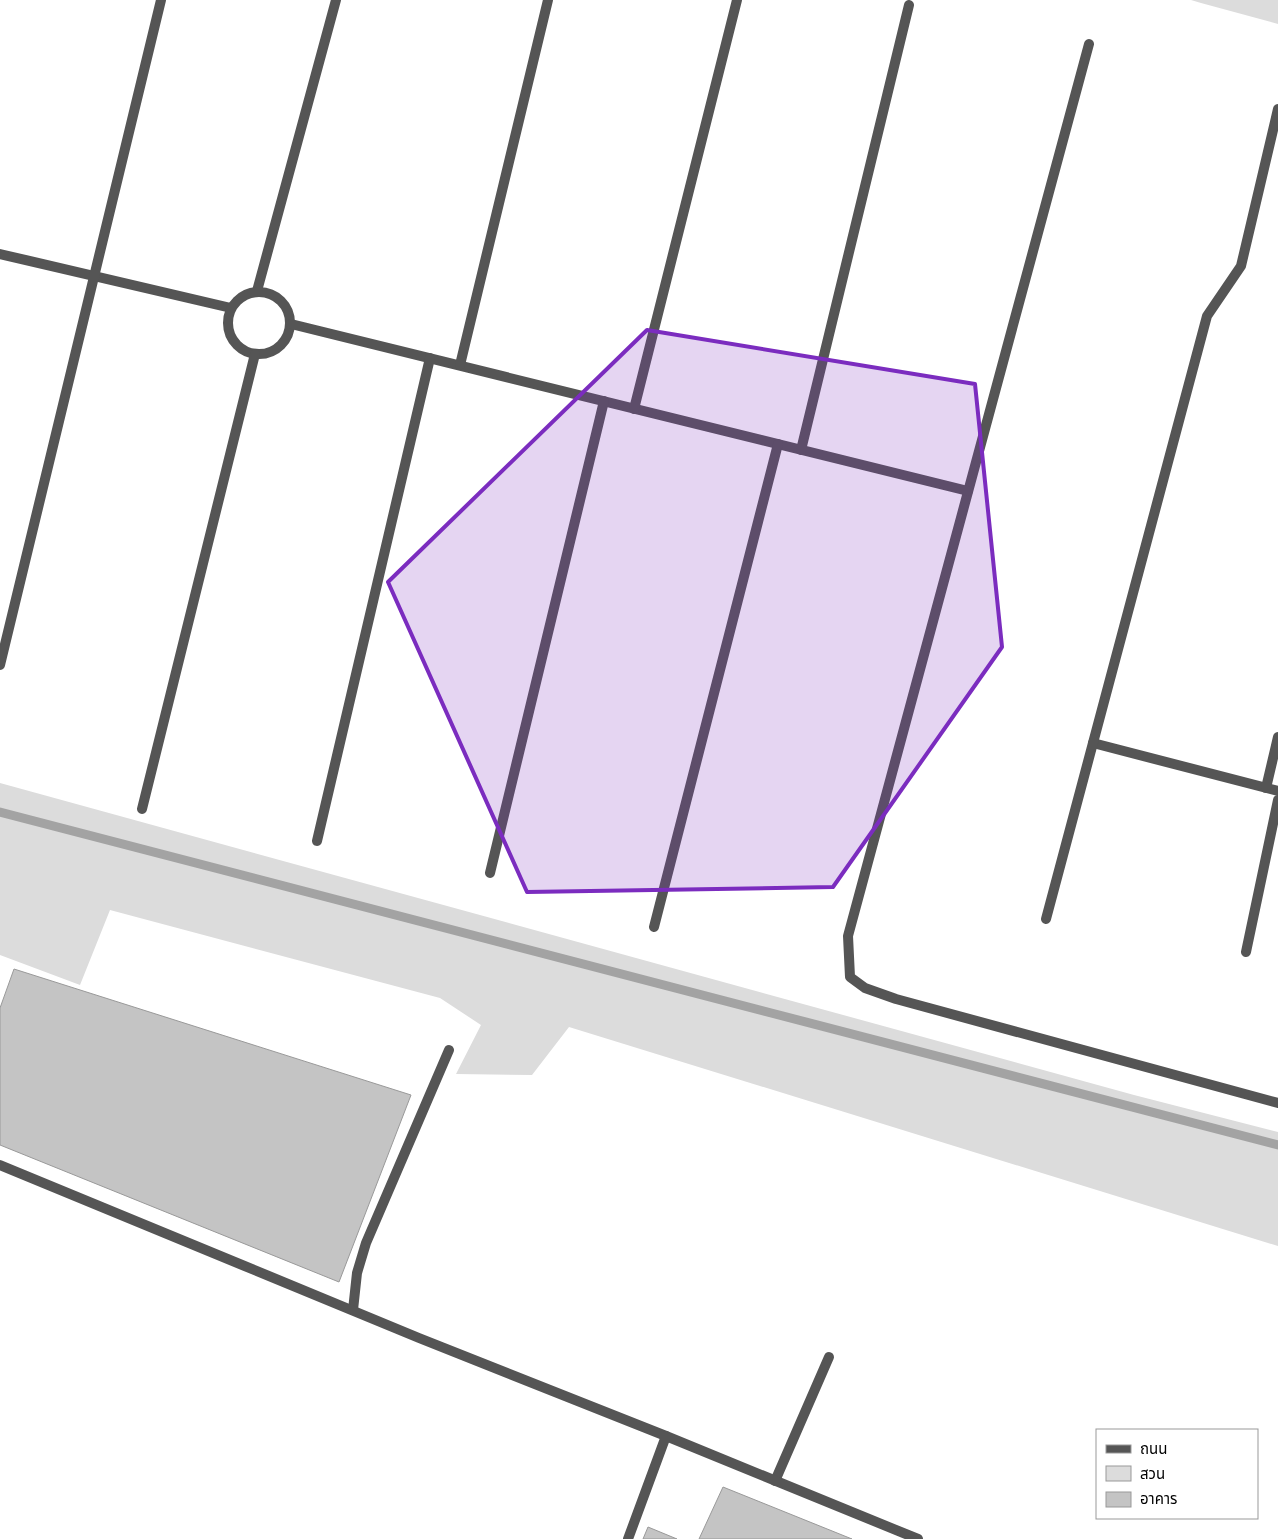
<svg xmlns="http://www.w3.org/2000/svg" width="1278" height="1539" font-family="'Nunito Sans','Noto Sans Thai',sans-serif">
<rect width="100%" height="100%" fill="#fff"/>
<!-- green -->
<g fill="#dcdcdc">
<polygon points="1191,0 1278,0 1278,24 1201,3"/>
<polygon points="0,783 1134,1095 1278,1132 1278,1246 569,1027 532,1075 456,1074 481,1025 440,998 110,910 80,985 0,955"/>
</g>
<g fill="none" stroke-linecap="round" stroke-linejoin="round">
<!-- stream -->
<polyline stroke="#a3a3a3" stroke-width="9" points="0,812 1278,1145"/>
</g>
<!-- building -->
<g fill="#c4c4c4" stroke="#999">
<polygon points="14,969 411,1095 339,1282 0,1145 0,1008"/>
<polygon points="723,1487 852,1539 699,1539"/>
<polygon points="648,1527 677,1539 643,1539"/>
</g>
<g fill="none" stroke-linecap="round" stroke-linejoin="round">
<!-- lane -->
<g stroke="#555" stroke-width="10">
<polyline points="353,1310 357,1273 366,1243 449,1050"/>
<polyline points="775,1481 829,1357"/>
</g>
<!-- street -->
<g stroke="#555" stroke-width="10">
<polyline points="1089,44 848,936 850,977 865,988 896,999 1278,1103"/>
<polyline points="0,254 231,308"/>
<polyline points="257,291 336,0"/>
<circle cx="259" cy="323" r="31"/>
<polyline points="291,324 968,491"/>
<polyline points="460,365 548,0"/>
<polyline points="634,409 737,0"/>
<polyline points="801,450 909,5"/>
<polyline points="0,665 161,0"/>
<polyline points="1093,743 1278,791"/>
<polyline points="1266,788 1278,737"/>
<polyline points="142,809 255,354"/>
<polyline points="317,841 430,358"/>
<polyline points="490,873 604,401"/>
<polyline points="1046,919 1207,316 1241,266 1278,109"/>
<polyline points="654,927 778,444"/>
<polyline points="1246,952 1278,800"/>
<polyline points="0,1165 419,1338 666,1436 918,1539"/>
<polyline points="628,1539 666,1436"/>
</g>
</g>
<!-- marked area -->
<path fill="#7b2cbf" fill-opacity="0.2" stroke="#7b2cbf" stroke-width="4" stroke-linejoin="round" d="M 647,330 L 975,384 L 1002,647 L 833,887 L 527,892 L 388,582 Z"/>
<!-- legend -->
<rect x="1096" y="1429" width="162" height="90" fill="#ffffff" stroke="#999999"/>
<rect x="1106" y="1445" width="25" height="8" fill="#555555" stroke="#999999"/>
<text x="1140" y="1454" font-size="15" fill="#000000">ถนน</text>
<rect x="1106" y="1466" width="25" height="15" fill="#dcdcdc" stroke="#999999"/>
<text x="1140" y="1479" font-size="15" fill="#000000">สวน</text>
<rect x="1106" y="1492" width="25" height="15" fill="#c4c4c4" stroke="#999999"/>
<text x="1140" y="1504" font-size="15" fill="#000000">อาคาร</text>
</svg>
